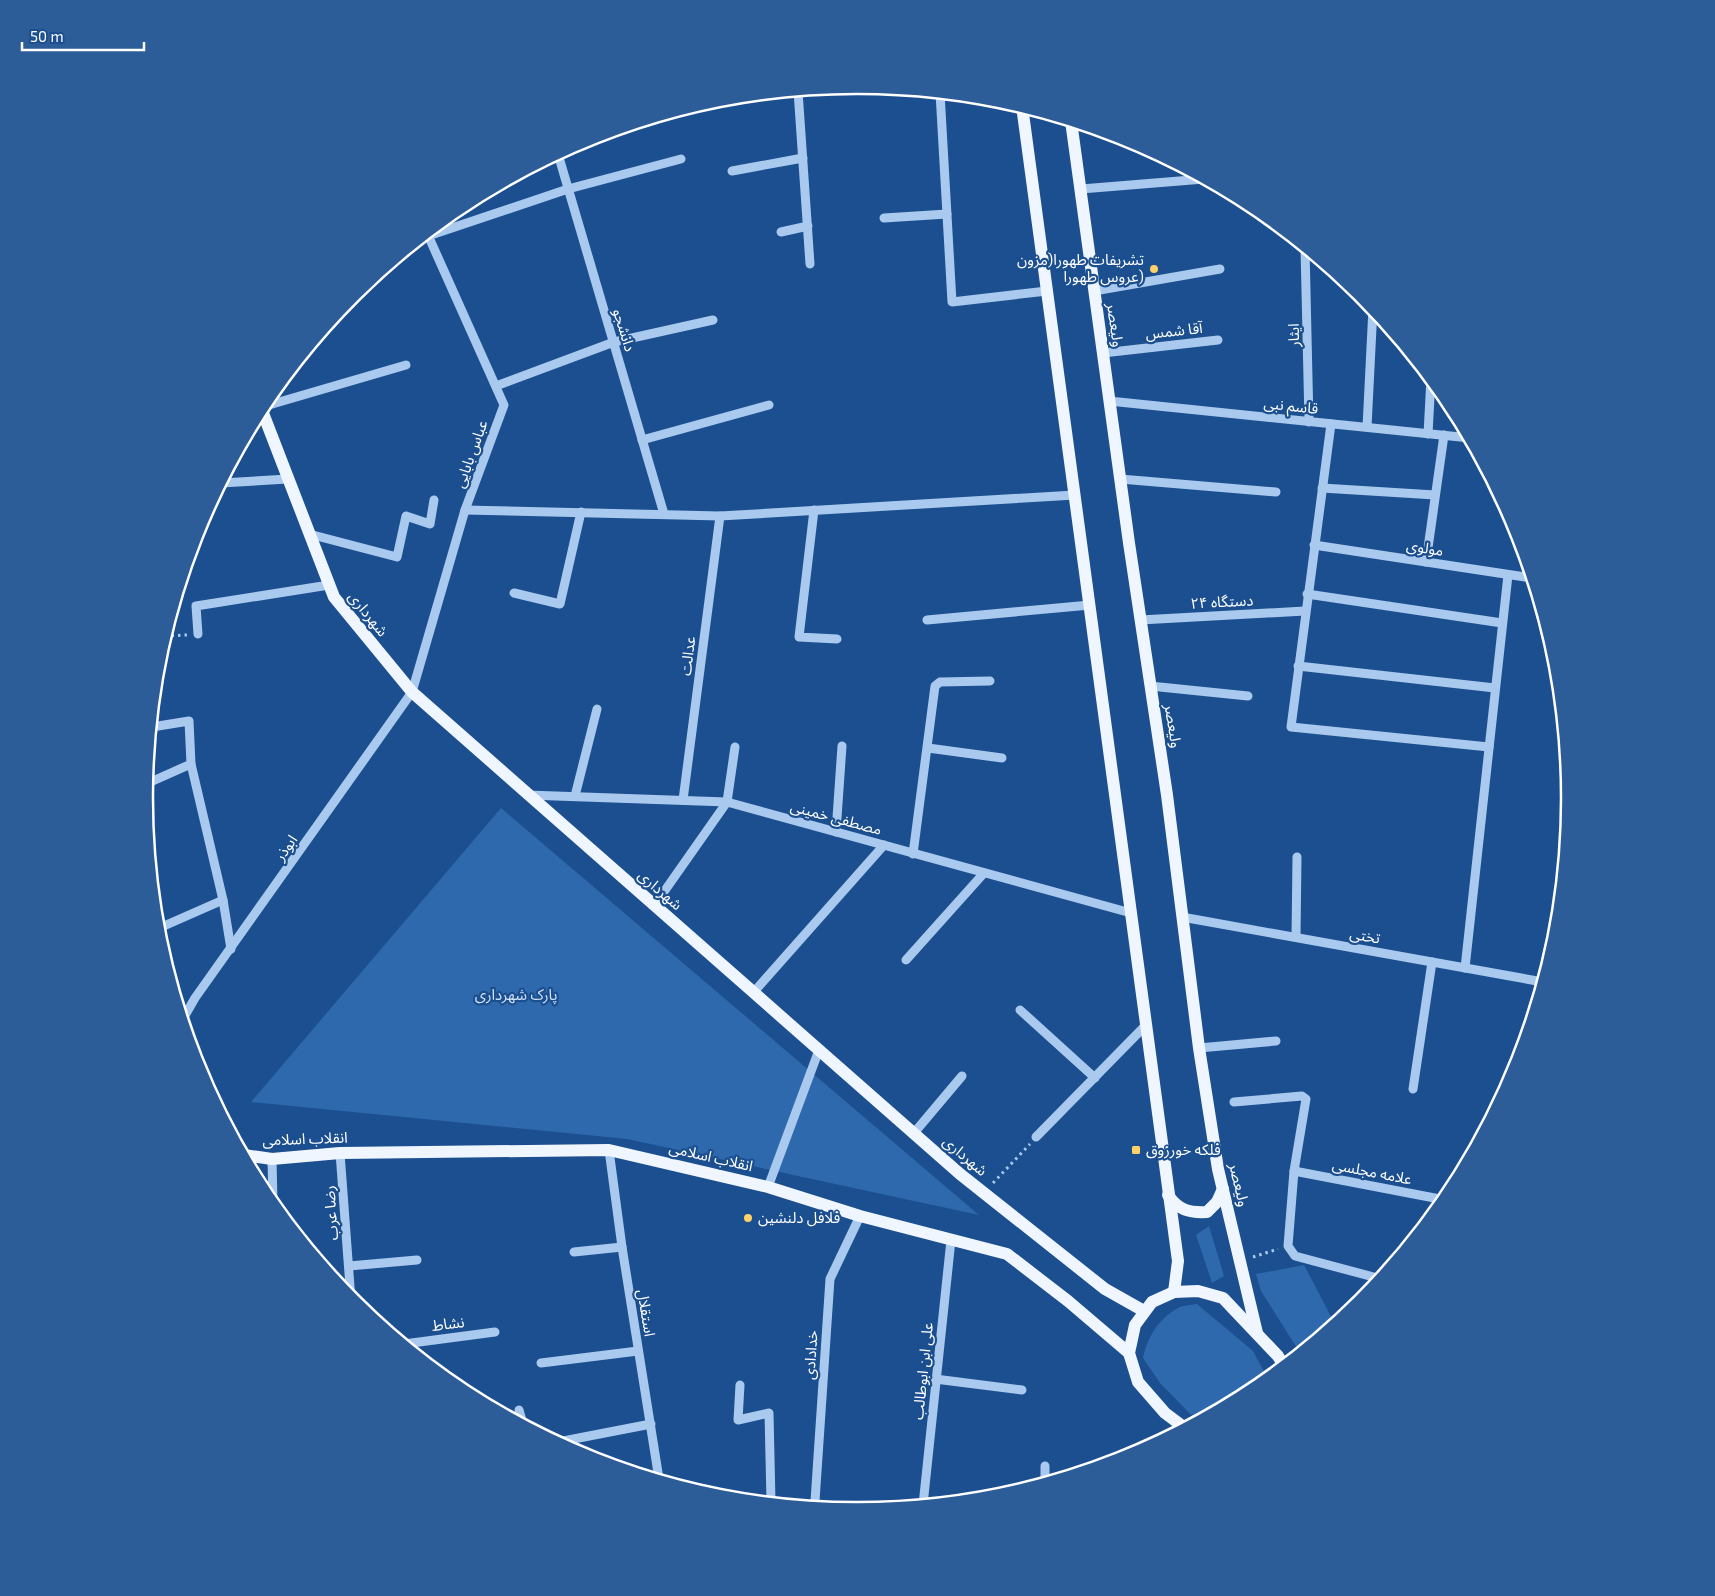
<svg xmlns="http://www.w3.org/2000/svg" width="1715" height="1596" font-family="'Exo 2','Noto Sans Arabic',sans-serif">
<rect width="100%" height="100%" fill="#1b4f8f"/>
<!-- green -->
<g fill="#2e69ad">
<polygon points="501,808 979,1215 627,1139 251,1102"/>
<polygon points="1209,1226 1224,1276 1212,1283 1196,1235"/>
<polygon points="1304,1265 1335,1324 1300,1353 1261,1291 1256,1274"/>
<path d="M 1197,1304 L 1253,1351 L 1268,1379 L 1253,1391 L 1197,1421 L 1160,1383 L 1143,1358 C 1147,1338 1159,1318 1178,1308 C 1183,1305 1191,1305 1197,1304 Z"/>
</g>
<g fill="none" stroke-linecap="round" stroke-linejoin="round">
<!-- path -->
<g stroke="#a9c9ee" stroke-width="3" stroke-dasharray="2.5 4" stroke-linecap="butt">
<polyline points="165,636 187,635"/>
<polyline points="993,1183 1030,1144"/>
<polyline points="1253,1257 1278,1249"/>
</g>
<!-- minor -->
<g stroke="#a9c9ee" stroke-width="9">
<polyline points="798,91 810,264"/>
<polyline points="940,93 952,302 1047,291"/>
<polyline points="558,154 664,514"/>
<polyline points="732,171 803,158"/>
<polyline points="1081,189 1204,179"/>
<polyline points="884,218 947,214"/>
<polyline points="781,232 808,226"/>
<polyline points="428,236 568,189 681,159"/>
<polyline points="1305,248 1309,422"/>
<polyline points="1094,291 1220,269"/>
<polyline points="1103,353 1218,340"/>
<polyline points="496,386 614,342 713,320"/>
<polyline points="1109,401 1470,438"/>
<polyline points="262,407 406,365"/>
<polyline points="1331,424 1291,727 1489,747"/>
<polyline points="1367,427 1373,308"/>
<polyline points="1428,434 1431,378"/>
<polyline points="642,440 769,405"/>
<polyline points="1120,479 1276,492"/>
<polyline points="221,483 288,479"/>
<polyline points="1322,488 1435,495"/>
<polyline points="465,510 720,516 1075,495"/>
<polyline points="814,510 799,637 837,639"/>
<polyline points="309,534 397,557 406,516 430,524 434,500"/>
<polyline points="1314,545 1532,578"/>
<polyline points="1426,562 1444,435"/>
<polyline points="514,593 560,604 581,512"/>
<polyline points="1307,594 1502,623"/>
<polyline points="927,620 1090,605"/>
<polyline points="1140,620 1305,611"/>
<polyline points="198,634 196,606 329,585"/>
<polyline points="1298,666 1495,688"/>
<polyline points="1150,686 1248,696"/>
<polyline points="152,727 189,721 191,764 223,900 231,949"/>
<polyline points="928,748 1002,758"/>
<polyline points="146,784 191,764"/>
<polyline points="527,795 727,802 1131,913"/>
<polyline points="575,796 597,709"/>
<polyline points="683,800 720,516"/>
<polyline points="836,832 842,746"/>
<polyline points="913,854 935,686 940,682 990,681"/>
<polyline points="654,906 727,802 735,747"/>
<polyline points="1182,917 1543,982"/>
<polyline points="157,929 223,900"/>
<polyline points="1296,937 1297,857"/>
<polyline points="906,960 984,873"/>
<polyline points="1465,968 1508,575"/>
<polyline points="753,993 884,845"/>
<polyline points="1020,1010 1095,1078"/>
<polyline points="183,1019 195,998 412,692 465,510 504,405 427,233"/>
<polyline points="1199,1048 1276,1041"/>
<polyline points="1413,1089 1432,962"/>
<polyline points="1234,1102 1302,1096 1306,1099 1294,1171 1288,1246 1295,1256 1381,1279"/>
<polyline points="914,1133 962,1076"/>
<polyline points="1036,1137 1146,1025"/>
<polyline points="609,1150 622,1247 659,1479"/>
<polyline points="340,1153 351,1300"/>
<polyline points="272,1159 273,1204"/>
<polyline points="1294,1171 1445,1200"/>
<polyline points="768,1187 819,1050"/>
<polyline points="574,1252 622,1247"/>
<polyline points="349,1266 417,1260"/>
<polyline points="404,1344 495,1332"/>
<polyline points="541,1363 638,1351"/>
<polyline points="935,1379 1022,1390"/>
<polyline points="740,1385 738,1420 769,1413 771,1502"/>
<polyline points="519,1410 523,1424"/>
<polyline points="558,1442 651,1424"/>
<polyline points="1045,1483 1045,1466"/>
<polyline points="815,1501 830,1279 860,1216"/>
<polyline points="923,1505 951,1240"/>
</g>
<!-- major -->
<g stroke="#f0f6ff" stroke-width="12">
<polyline points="1022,106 1178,1261 1174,1292"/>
<polyline points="1071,121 1129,543 1167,795 1199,1048 1218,1169 1257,1333"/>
<polyline points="261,408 334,597 412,692 960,1174 1105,1289 1144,1311"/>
<polyline points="244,1155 272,1159 340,1153 609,1150 768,1187 860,1216 1007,1254 1068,1301 1129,1353"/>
<path d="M 1168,1195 C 1178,1210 1189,1213 1207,1212 L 1217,1202 L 1223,1189"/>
<polyline points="1185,1428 1165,1413 1138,1382 1129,1353 1135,1325 1152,1302 1174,1292 1198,1291 1223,1298 1278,1356 1284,1366"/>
</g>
</g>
<!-- markers -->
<g fill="#ffd166" stroke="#1b4f8f" stroke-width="2">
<circle cx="1154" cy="269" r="5"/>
<rect x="1131" y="1145" width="10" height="10" rx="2.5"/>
<circle cx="748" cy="1218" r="5"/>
</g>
<g text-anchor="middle" stroke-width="4.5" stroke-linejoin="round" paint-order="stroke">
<!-- poi labels -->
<g font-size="15" fill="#fff" stroke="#1b4f8f" text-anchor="start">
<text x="1144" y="265" text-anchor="end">تشریفات طهورا(مزون<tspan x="1144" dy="17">عروس طهورا)</tspan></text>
<text x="1146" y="1155">فلکه خورزوق</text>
<text x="758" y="1223">فلافل دلنشین</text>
</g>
<!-- street labels -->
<g font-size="15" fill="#fff" stroke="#1b4f8f">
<text transform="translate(1115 325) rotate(82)" y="5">ولیعصر</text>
<text transform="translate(624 330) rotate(73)" y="5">دانشجو</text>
<text transform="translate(1174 331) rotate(-6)" y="5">آقا شمس</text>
<text transform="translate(1294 335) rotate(-91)" y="5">ایثار</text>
<text transform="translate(1291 406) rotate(6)" y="5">قاسم نبی</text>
<text transform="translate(471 454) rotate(-70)" y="5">عباس بابایی</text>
<text transform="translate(1425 548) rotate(9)" y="5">مولوی</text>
<text transform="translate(1222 602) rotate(-3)" y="5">۲۴ دستگاه</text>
<text transform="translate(368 614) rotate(51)" y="5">شهرداری</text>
<text transform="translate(688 656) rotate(-83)" y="5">عدالت</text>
<text transform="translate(1173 726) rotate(81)" y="5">ولیعصر</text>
<text transform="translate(836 818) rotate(15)" y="5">مصطفی خمینی</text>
<text transform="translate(286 848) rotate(-55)" y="5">ابوذر</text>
<text transform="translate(660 890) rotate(41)" y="5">شهرداری</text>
<text transform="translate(1365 936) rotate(10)" y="5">تختی</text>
<text transform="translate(305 1139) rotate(-2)" y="5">انقلاب اسلامی</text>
<text transform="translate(965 1156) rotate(40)" y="5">شهرداری</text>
<text transform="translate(711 1157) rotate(13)" y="5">انقلاب اسلامی</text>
<text transform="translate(1372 1172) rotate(11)" y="5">علامه مجلسی</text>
<text transform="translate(1239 1185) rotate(77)" y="5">ولیعصر</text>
<text transform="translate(331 1213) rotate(-94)" y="5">رضا عرب</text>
<text transform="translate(646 1313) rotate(81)" y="5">استقلال</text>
<text transform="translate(448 1324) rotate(-7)" y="5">نشاط</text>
<text transform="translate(811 1355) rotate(-86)" y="5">خدادادی</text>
<text transform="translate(923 1371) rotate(-84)" y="5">علی ابن ابوطالب</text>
</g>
<!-- park labels -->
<g font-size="15" fill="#cfe3fa" stroke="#1b4f8f">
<text x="516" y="1000">پارک شهرداری</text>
</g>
</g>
<!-- crop -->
<path d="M0 0H1715V1596H0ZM153 798a704 704 0 1 1 1408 0a704 704 0 1 1-1408 0Z" fill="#2d5d98" fill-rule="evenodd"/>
<path fill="none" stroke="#fff" stroke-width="2.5" d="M153 798a704 704 0 1 1 1408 0a704 704 0 1 1-1408 0Z"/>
<!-- scale -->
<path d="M22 42v8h122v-8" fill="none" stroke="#ffffff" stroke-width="2.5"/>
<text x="30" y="42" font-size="15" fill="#ffffff" stroke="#1b4f8f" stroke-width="4" paint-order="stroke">50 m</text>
</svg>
